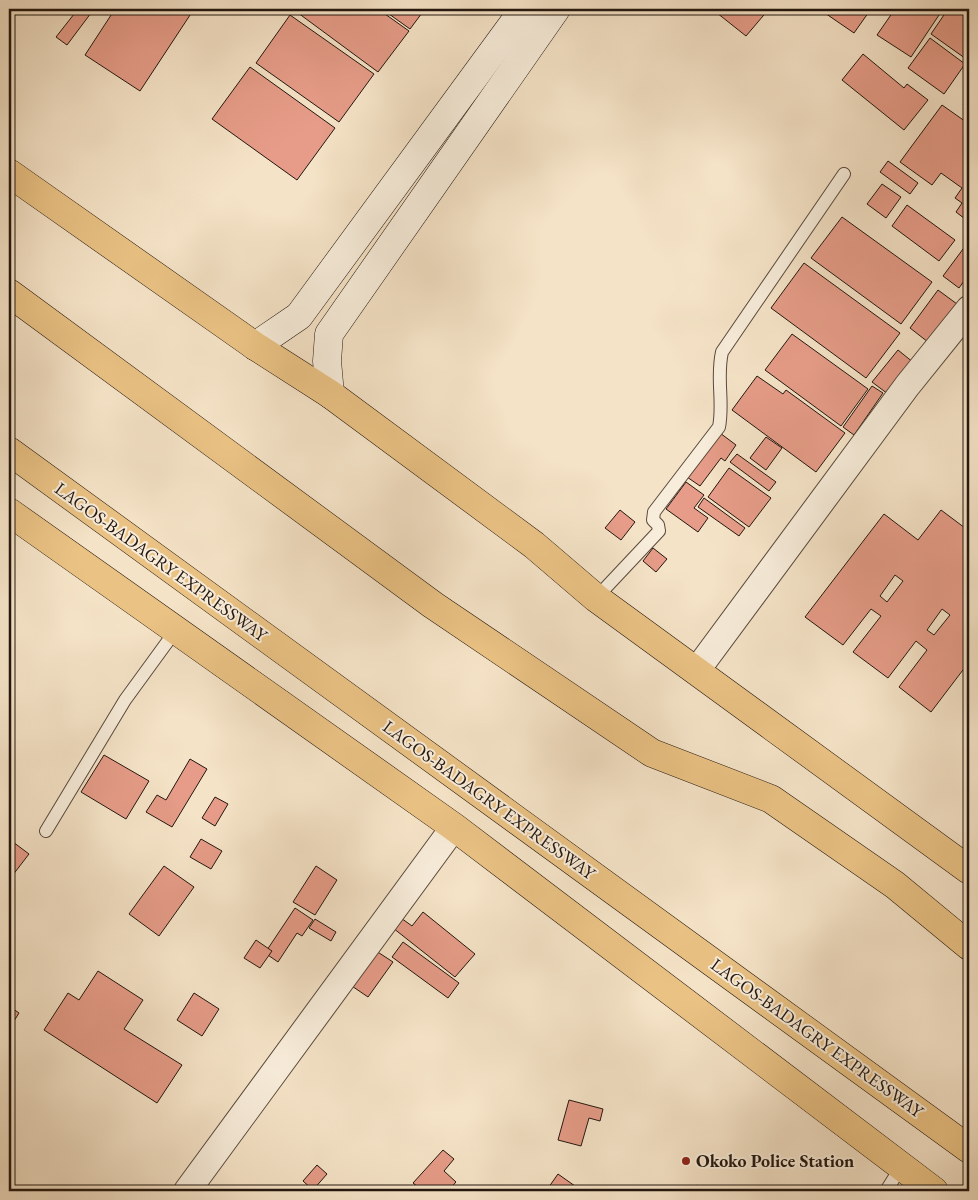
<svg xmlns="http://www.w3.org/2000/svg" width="978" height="1200" font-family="'EB Garamond',serif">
<rect width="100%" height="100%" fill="#f5e3c7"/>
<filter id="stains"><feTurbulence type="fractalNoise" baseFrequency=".004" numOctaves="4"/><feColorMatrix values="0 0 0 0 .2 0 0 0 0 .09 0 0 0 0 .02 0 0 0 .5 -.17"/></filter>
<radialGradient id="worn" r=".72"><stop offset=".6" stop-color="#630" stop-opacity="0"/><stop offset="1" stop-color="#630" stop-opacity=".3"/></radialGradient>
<!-- building -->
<g fill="#e69c88" stroke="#23160e" fill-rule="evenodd">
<polygon points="78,9 94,9 67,45 56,37"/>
<polygon points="115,9 194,9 140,91 85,55"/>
<polygon points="378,9 409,31 378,72 294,10"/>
<polygon points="382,9 425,9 410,29"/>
<polygon points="712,9 769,9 746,36"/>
<polygon points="819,9 871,9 854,33"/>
<polygon points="895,9 943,9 911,57 877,35"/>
<polygon points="948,9 969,9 969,61 931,34"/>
<polygon points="290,15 374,74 339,122 256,63"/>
<polygon points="930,38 965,64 944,94 908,68"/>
<polygon points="863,54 904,88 907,84 928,100 904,130 842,80"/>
<polygon points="250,67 335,128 297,180 212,119"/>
<polygon points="969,96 969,110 963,105"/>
<polygon points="942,105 969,124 969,222 956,212 962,203 955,198 962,188 941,173 932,185 900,162"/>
<polygon points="888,161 918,183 910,194 880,172"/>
<polygon points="882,184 901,197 886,218 867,204"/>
<polygon points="907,205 955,240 939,261 892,226"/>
<polygon points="842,217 932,282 901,324 811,258"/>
<polygon points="969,241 969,274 959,288 943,276"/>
<polygon points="804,263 900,333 866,378 771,308"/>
<polygon points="938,290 957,304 928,342 910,328"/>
<polygon points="792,334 868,389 841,426 765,370"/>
<polygon points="898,350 914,363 888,394 872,382"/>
<polygon points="757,376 783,394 786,390 845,433 816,472 732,410"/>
<polygon points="872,386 883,393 854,435 843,427"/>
<polygon points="720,433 736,445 725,461 721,458 700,486 687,477"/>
<polygon points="766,437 782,448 766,470 750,458"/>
<polygon points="737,454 776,482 769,491 730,462"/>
<polygon points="729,468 771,498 749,527 708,497"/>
<polygon points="686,482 704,495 694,508 708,518 698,532 666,509"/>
<polygon points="704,498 745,528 739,536 698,507"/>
<polygon points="620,510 635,522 621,540 605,528"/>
<path d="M 941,510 L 969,531 L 969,662 L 931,712 L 899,687 L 927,650 L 916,641 L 888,678 L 853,652 L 881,616 L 871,609 L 843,645 L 805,617 L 884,514 L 918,540 ZM 895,575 L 903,581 L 887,602 L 880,596 ZM 942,609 L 950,615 L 934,635 L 927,630 Z"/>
<polygon points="653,548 667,559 656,572 643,561"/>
<polygon points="104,755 149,781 126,819 81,792"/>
<polygon points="190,759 207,769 172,827 146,812 157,795 166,800"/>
<polygon points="215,797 228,804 215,826 202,818"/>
<polygon points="9,839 29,854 9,880"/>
<polygon points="201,839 222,851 211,869 190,857"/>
<polygon points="164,866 194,887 159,936 129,914"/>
<polygon points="316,866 337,880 315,915 293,902"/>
<polygon points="295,908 313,920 302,936 297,933 278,962 265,953"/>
<polygon points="423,912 475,954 455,977 393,928 401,918 412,926"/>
<polygon points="315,919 336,932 331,941 309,928"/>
<polygon points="256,940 272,951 260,968 244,958"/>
<polygon points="403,942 459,983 448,998 392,957"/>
<polygon points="370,947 393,962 368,997 346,982"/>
<polygon points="98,971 143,1000 124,1029 182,1065 157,1103 44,1030 68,993 79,1000"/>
<polygon points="194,993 219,1009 202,1036 177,1020"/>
<polygon points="9,1006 19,1013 9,1029"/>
<polygon points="569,1100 603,1109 600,1121 589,1118 581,1146 558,1140"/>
<polygon points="443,1150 454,1159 444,1171 456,1182 448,1191 423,1191 413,1183"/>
<polygon points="317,1165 327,1174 313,1190 303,1181"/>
<polygon points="558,1174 582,1191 546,1191"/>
<polygon points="696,1185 704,1191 690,1191"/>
</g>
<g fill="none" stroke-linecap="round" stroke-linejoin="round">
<defs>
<g id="lane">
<path d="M 596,598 L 659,531 L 658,525 L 653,520 L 654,512 L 719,427 C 724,402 716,378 722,352 L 844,174"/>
<polyline points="46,831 125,700 176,630"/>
<polyline points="886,1191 901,1167"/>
</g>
<g id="street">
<polyline points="697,670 907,386 969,309"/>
<polyline points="187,1191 454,827"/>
</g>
<g id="secondary">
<polyline points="255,346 299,316 524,9"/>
<polyline points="330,394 327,361 329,334 556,9"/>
</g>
<g id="primary">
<polyline points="9,173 255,346 330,394 534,545 596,598 969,870"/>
<polyline points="9,512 454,827 934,1191"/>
</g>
<g id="highway">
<polyline points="9,293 433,605 652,753 771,799 895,885 969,946"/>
<polyline points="9,451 969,1149"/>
</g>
</defs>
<!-- lane casing -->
<use href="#lane" stroke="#58493c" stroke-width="14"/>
<!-- street casing -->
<use href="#street" stroke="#58493c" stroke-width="28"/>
<!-- secondary casing -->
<use href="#secondary" stroke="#23160e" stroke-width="29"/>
<!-- primary casing -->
<use href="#primary" stroke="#23160e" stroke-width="29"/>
<!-- highway casing -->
<use href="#highway" stroke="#23160e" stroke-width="29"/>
<!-- lane -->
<use href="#lane" stroke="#f8eddb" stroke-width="12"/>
<!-- street -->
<use href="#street" stroke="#f8eddb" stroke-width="26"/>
<!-- secondary -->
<use href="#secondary" stroke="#f8eddb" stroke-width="28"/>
<!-- primary -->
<use href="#primary" stroke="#eac284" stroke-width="28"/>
<!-- highway -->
<use href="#highway" stroke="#eac284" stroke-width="28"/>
</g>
<!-- markers -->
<circle fill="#8f2418" stroke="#f8eddb" stroke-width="2" cx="686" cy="1161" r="5"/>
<g text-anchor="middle" stroke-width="4" stroke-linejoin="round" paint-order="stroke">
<!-- street labels -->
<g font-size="18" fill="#23160e" stroke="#f8eddb">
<text transform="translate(161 562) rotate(36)" y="6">LAGOS-BADAGRY EXPRESSWAY</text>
<text transform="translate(489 800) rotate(36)" y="6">LAGOS-BADAGRY EXPRESSWAY</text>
<text transform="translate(817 1038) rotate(36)" y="6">LAGOS-BADAGRY EXPRESSWAY</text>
</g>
<!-- poi labels -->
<g font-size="18" font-weight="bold" fill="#23160e" stroke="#f8eddb" text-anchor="start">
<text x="696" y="1167">Okoko Police Station</text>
</g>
</g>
<!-- margin -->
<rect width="978" height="1200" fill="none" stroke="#f5e3c7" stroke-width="30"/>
<rect x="10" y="10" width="958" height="1180" fill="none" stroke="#23160e" stroke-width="2.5"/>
<rect x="15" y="15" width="948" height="1170" fill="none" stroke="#23160e"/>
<rect width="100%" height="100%" filter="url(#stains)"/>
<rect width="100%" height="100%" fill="url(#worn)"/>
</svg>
